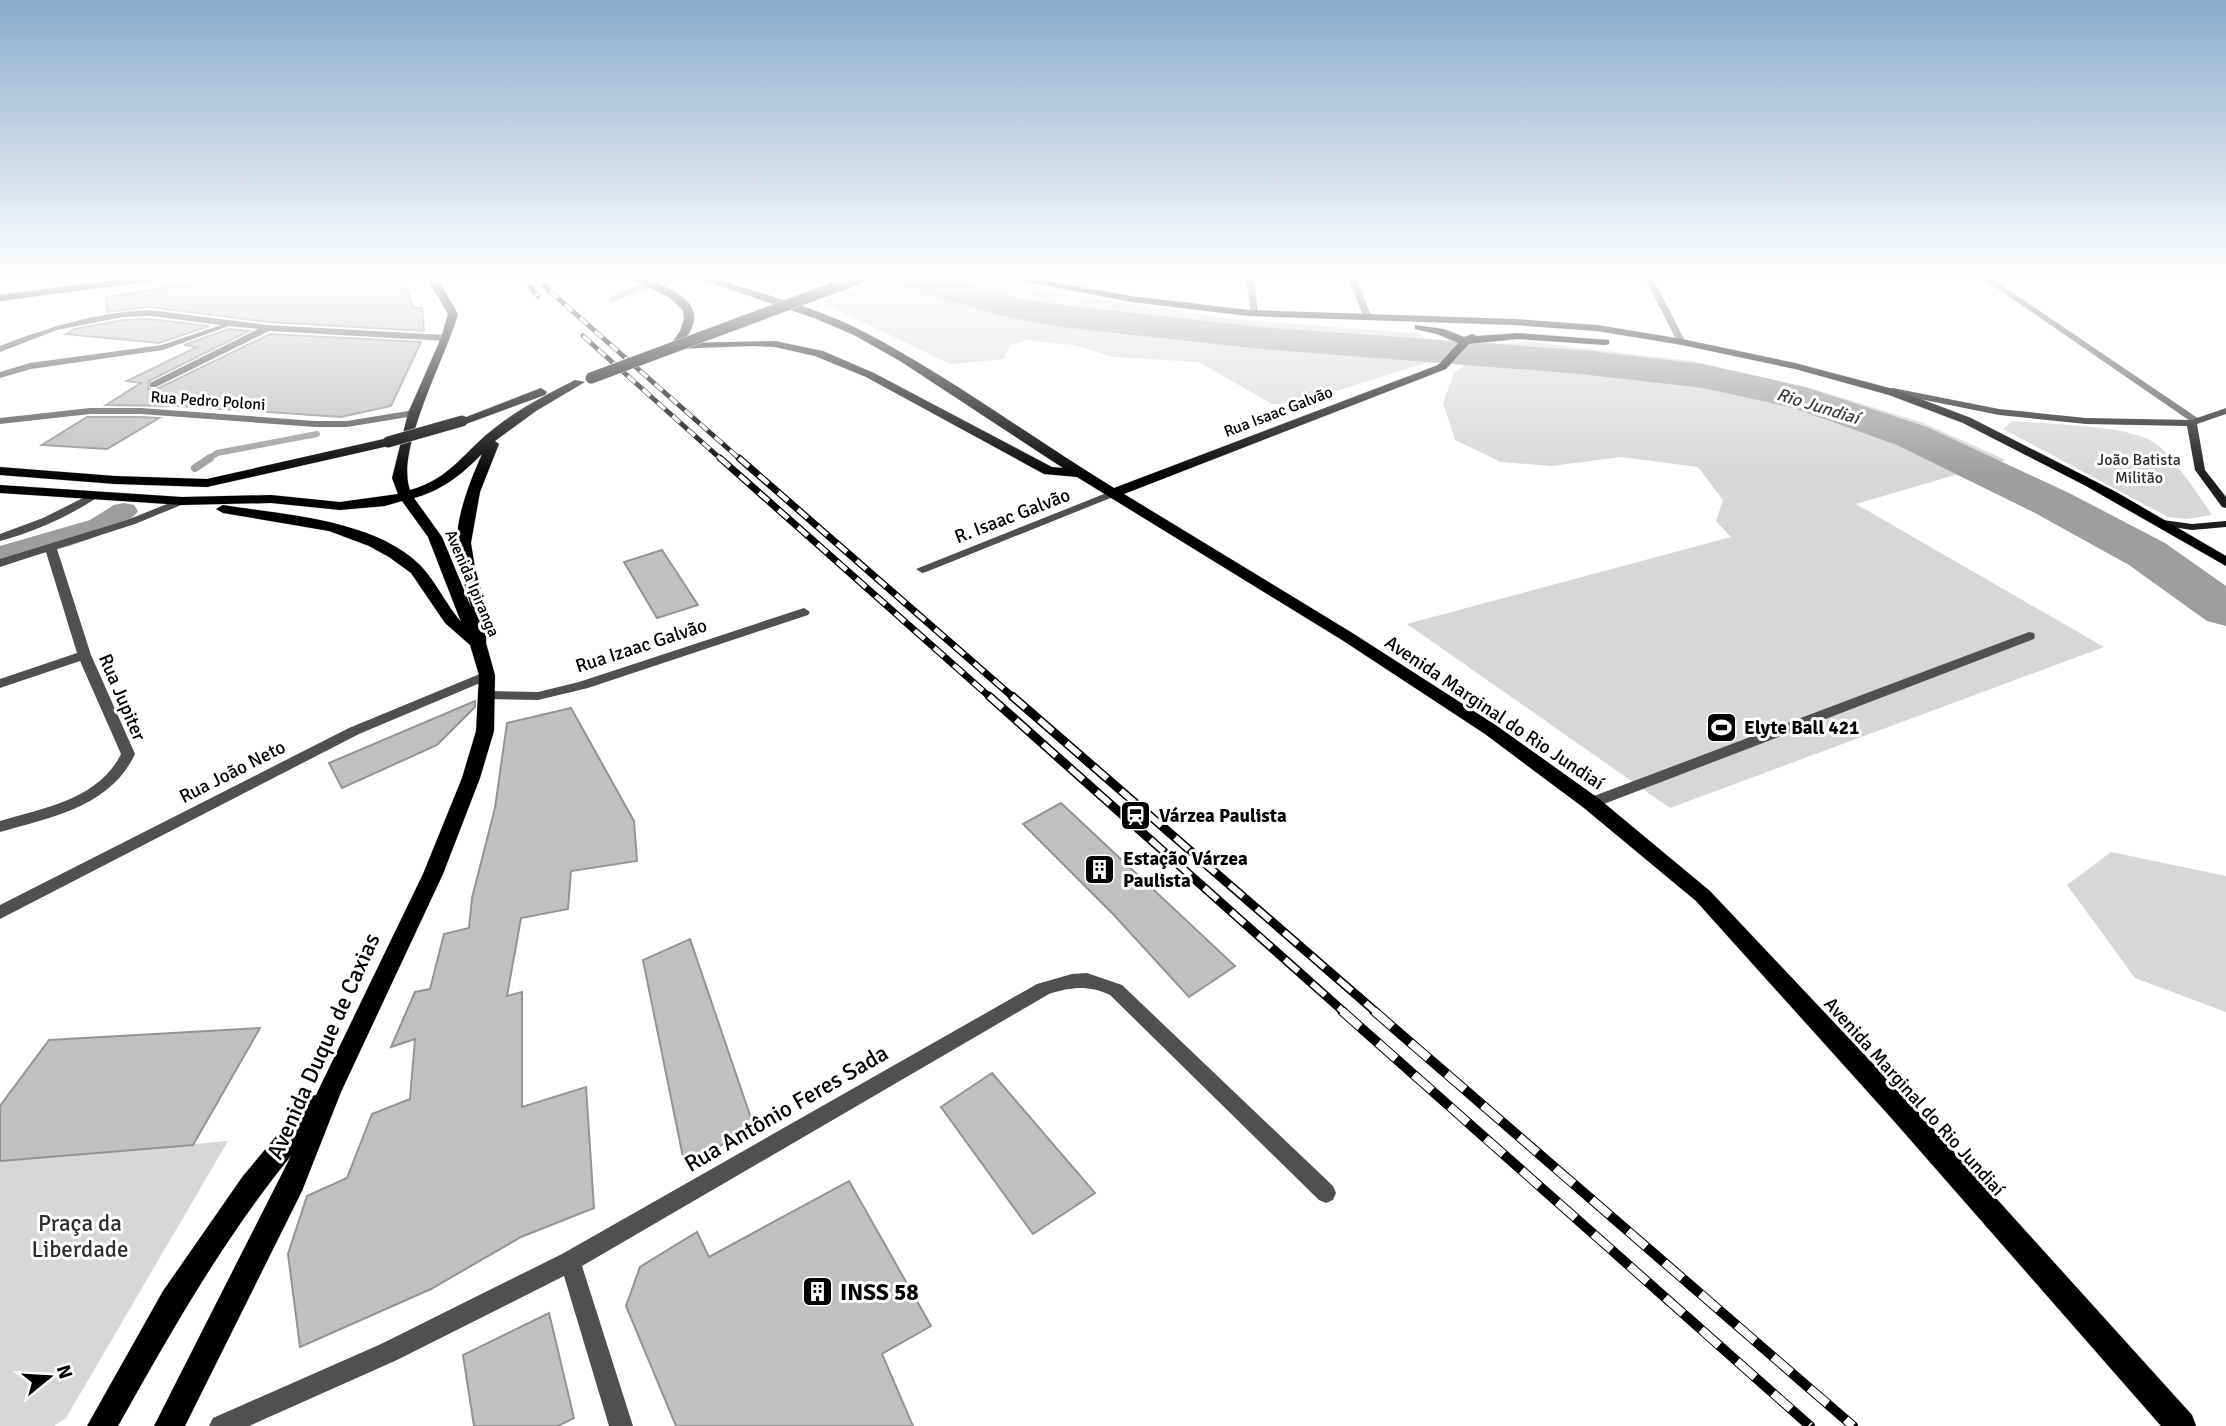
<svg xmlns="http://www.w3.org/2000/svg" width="2226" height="1426" font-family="Signika,sans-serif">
<rect width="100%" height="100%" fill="#fff"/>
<!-- green -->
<g fill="#d7d7d7">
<polygon points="884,278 985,278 1047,292 1237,319 1422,334 1426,342 1441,358 1298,403 1272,404 1199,362 1114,357 1073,345 1027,340 1010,345 1004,359 950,364 821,302"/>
<polygon points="1532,342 1692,361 1810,388 1921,422 2006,460 1856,504 2104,647 1670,808 1407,624 1731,537 1716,521 1723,500 1698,467 1621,457 1552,466 1501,462 1455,440 1443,403 1454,373 1493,344"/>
<path d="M 2012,421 C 2049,425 2125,424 2155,443 C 2171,454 2201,498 2212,515 L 2187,519 L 2168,517 L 2003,429 Z"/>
<polygon points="2111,852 2226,876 2226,1012 2135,978 2067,885"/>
<polygon points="228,1141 66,1418 54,1426 0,1426 0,1161"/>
</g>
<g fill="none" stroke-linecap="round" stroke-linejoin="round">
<!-- stream-far1 -->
<g stroke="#9e9e9e" stroke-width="6">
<polyline points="612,299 663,278"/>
<polyline points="207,460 217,453 317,434"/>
</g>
<!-- stream -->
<polyline stroke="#9e9e9e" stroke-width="8" points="195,468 210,458"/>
<!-- canal -->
<path fill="#9e9e9e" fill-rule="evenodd" d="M 124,503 L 134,505 L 138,511 C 120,537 32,556 0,564 L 0,546 L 90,520 L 114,505 Z"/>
<!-- river -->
<polygon fill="#9e9e9e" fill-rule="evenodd" points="891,278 946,278 1018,298 1062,305 1261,327 1580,350 1703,364 1805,387 1927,427 2069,493 2165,543 2226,586 2226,626 2207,621 2129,565 2035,513 1897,445 1793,408 1703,388 1580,374 1261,349 1062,327 1002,316 896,285"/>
</g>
<!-- building -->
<g fill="#c0c0c0" stroke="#949494" stroke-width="2">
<polygon points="227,278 402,278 413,307 422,308 424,331 267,322 150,307 107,312 106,297"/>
<polygon points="150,319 209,326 159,343 66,334 75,329 123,320"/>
<polygon points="229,329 249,331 149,381 148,389 157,389 270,334 421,342 391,406 341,417 179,406 106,405 141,383 127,381 197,347 184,345"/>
<polygon points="87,417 141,417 159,418 107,449 42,445"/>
<polygon points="662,550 698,605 657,618 624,562"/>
<polygon points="475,701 475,707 437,745 342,788 329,763"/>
<polygon points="571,708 634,821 637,861 571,871 568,909 521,918 507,996 522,992 522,1107 586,1087 594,1208 521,1237 431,1289 300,1347 288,1254 307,1196 347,1178 372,1114 410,1099 415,1039 391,1047 415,992 430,989 444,934 469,928 472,898 495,808 507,723"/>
<polygon points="1061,803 1235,966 1189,997 1113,914 1023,824"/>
<polygon points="690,939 755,1130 684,1162 643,960"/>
<polygon points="260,1028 193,1145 0,1161 0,1106 49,1040"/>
<polygon points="992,1073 1095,1193 1033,1234 941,1107"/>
<polygon points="849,1181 931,1326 882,1354 913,1426 676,1426 626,1306 640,1267 697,1232 709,1257"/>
<polygon points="549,1313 574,1418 558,1426 474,1426 463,1355"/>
</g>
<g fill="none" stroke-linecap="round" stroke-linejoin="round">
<defs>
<g id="primary">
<polygon points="129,278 157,278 152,281 0,301 0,295"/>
<path d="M 427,278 L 437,278 L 458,314 C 446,357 395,450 410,490 C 451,479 465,450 496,427 C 520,408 548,394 575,380 L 585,382 L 536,411 L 495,441 L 499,444 L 480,492 L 471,543 L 475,568 L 488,616 L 486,643 L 495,675 L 494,731 L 480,778 L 443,874 L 341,1092 L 302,1191 L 185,1426 L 154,1426 L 291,1156 C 223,1239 171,1332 118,1426 L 87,1426 L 163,1291 L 243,1176 L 309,1097 L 316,1095 L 423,874 L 462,778 L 476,731 L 479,675 L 470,645 L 445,623 L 411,573 L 389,557 L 369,546 L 329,531 L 223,513 L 216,509 L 223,505 C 284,515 373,519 420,565 C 436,582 446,604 461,622 L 428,537 L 402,501 L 385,506 L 340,510 L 271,503 L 182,505 L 0,493 L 0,485 L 182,497 L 271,495 L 340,502 L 398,494 L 392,478 L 408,413 L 441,338 L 448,314 ZM 482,454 C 469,484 454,520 457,554 C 459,572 467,589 471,607 L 442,537 L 414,498 C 443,490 461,475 482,454 Z"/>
<path d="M 631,278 C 649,278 695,294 694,317 C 694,327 688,335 683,343 L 775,341 L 823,351 L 874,373 L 1052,467 L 1063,468 L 900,361 L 854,335 L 814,318 L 697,278 L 712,278 C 762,294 817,307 864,332 C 951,377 1030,437 1114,488 L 1438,365 L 1458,343 L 1437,334 L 1415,329 L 1415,325 L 1444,329 L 1464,337 L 1472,334 L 1477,336 L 1517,333 L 1609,340 L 1609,344 L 1605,345 L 1517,339 L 1469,344 L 1446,369 L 1124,494 L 1354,634 L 1497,726 L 1598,798 L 1710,891 L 1911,1104 L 2192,1415 L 2196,1426 L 2161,1426 L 1893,1120 L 1696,901 L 1584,808 L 1485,734 L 1342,640 L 1077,477 L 1044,474 L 866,377 L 815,356 L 775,347 L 753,346 L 671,349 L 669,347 L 680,331 L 684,319 L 683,310 L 670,298 Z"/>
<polygon points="1009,278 1029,278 1131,296 1249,310 1514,319 1597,325 1682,339 1795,363 1897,390 1971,418 2118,493 2226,556 2226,566 2086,486 1963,423 1889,395 1795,369 1682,345 1597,331 1514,325 1249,316 1131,302"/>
<polygon points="541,388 547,392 545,395 466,424 462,425 456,421"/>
<polygon points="388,438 393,439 393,445 207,487 115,484 0,475 0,467 115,476 207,479"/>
</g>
</defs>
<!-- primary casing -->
<use href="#primary" stroke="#dbdbdb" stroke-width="1"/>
<!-- lane -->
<g fill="#505050" fill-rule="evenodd">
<polygon points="1246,278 1254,278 1258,315 1251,313"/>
<polygon points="1348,278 1356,278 1372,318 1371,320 1364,318"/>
<polygon points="1645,278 1653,278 1685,341 1684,343 1677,341"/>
<polygon points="1982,278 1991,278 2202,421 2193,423"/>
<path d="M 150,310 L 267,325 L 446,335 L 450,338 L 446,341 L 269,331 L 156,387 L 150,387 L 150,383 L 258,329 L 229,326 L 163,350 L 31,369 L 0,378 L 0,372 L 30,363 L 162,345 L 221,325 L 150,316 L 123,317 L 57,330 L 0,352 L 0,346 C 49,327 97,312 150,310 Z"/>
<polygon points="90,408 141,408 315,421 347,421 414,410 419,413 414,416 347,427 315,427 141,414 90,414 0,424 0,418"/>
<polygon points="1114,490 1119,493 1118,495 926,572 922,573 916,569"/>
<polygon points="804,608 810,612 808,615 588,688 538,700 486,699 479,695 486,691 538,692 579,682"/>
<polygon points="2029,632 2034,633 2035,636 2034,639 1596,807 1586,807 1583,803 1586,799"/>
</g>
<!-- street -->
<g fill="#505050" fill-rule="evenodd">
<path d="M 91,494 L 96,497 L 95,499 C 65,518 34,532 0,541 L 0,534 L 43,518 Z"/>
<path d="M 182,498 L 186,499 L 186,503 L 135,524 L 57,549 L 91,655 L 135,754 C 110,807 52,817 0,832 L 0,821 C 44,808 99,799 121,754 L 80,661 L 0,688 L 0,679 L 77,653 L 46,552 L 0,567 L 0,559 L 127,520 Z"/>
<polygon points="487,671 492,672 494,675 492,678 359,734 0,919 0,905 349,728"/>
<path d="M 1087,973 L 1122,985 L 1333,1186 L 1336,1193 L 1333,1200 L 1326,1203 L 1319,1200 L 1110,995 C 1088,985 1072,987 1049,994 L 582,1266 L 633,1426 L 609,1426 L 564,1276 L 397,1360 L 249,1426 L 209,1426 L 213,1418 L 381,1344 L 562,1254 L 1037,984 L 1072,974 Z"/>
</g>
<!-- secondary -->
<g fill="#1d1d1d" fill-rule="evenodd">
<polygon points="1893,388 1999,409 2086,418 2191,420 2226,408 2226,414 2197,424 2205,470 2226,497 2226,508 2222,507 2195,470 2187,426 2086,424 1999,415 1890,393 1890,389"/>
<polygon points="2163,520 2192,524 2226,521 2226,527 2192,530 2159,525 2157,523"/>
</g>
<!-- primary -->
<use href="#primary" fill="#000" fill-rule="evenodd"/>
<defs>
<g id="rail-far3">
<polyline points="522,278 538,296"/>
<polyline points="535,278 741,460"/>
<polyline points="583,336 722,460"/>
</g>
<g id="rail-far2">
<polyline points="720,458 991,698"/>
<polyline points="739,458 1014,698"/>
</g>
<g id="rail-far1">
<polyline points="989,696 1344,1012"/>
<polyline points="1012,696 1376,1012"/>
</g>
<g id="rail">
<polyline points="1342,1011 1810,1426"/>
<polyline points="1374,1011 1853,1426"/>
</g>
</defs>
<!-- rail-far3 casing -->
<use href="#rail-far3" stroke="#000" stroke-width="5"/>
<!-- rail-far2 casing -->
<use href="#rail-far2" stroke="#000" stroke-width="7"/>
<!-- rail-far1 casing -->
<use href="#rail-far1" stroke="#000" stroke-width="9"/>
<!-- rail casing -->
<use href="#rail" stroke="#000" stroke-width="10"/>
<!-- rail-far3 -->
<use href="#rail-far3" stroke="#fff" stroke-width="3.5" stroke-dasharray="10" stroke-linecap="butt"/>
<!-- rail-far2 -->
<use href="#rail-far2" stroke="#fff" stroke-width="4.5" stroke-dasharray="13" stroke-linecap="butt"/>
<!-- rail-far1 -->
<use href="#rail-far1" stroke="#fff" stroke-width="6" stroke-dasharray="18" stroke-linecap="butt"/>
<!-- rail -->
<use href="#rail" stroke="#fff" stroke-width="8" stroke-dasharray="24" stroke-linecap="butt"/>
<defs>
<g id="primary-bridge">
<polyline points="591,378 860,278"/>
<polyline points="388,442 462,421"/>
</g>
</defs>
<!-- primary-bridge casing -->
<use href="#primary-bridge" stroke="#dbdbdb" stroke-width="12" stroke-linecap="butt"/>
<!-- primary-bridge -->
<use href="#primary-bridge" stroke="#000" stroke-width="11"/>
</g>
<!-- sky -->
<linearGradient id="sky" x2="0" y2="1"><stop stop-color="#8aabca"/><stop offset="0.58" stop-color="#fff"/><stop offset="1" stop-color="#fff" stop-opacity="0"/></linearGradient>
<rect width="2226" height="478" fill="url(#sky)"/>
<!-- icons -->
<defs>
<symbol id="stadium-square" viewBox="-11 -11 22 22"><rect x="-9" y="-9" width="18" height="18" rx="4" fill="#000" stroke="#fff"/><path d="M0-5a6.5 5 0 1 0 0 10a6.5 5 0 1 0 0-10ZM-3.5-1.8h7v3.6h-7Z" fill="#fff"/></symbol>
<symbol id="station-square" viewBox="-11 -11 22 22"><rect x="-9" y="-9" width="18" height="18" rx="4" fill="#000" stroke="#fff"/><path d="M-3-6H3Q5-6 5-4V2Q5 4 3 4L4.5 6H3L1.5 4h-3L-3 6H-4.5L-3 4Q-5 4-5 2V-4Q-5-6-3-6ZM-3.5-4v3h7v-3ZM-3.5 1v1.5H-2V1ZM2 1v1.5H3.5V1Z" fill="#fff"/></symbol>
<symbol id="building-square" viewBox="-11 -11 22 22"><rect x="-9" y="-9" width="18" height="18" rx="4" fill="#000" stroke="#fff"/><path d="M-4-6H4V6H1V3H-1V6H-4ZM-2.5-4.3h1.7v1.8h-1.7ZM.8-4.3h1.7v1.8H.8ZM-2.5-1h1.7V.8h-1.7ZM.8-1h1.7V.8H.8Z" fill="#fff"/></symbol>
</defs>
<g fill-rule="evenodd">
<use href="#stadium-square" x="1704" y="710" width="35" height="35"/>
<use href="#station-square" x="1118" y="798" width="35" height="35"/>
<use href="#building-square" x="1082" y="852" width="35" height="35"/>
<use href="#building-square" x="800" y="1274" width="35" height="35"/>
</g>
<g text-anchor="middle" stroke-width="6" stroke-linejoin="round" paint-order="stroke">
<!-- far-street labels -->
<g font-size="16" fill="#000" stroke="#fff">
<text transform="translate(208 400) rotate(4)" y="6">Rua Pedro Poloni</text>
<text transform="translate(1278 411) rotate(-21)" y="6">Rua Isaac Galvão</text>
<text transform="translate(473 583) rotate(67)" y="6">Avenida Ipiranga</text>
</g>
<!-- far-park labels -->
<g font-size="16" fill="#2e2e2e" stroke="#fff">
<text x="2139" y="465">João Batista<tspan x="2139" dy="18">Militão</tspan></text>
</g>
<!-- far-water labels -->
<g font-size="18" font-style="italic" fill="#3f3f3f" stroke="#fff">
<text transform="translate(1818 406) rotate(17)" y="6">Rio Jundiaí</text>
</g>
<!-- street labels -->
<g font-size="19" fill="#000" stroke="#fff">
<text transform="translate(1012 515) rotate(-21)" y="7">R. Isaac Galvão</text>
<text transform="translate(641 645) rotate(-18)" y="7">Rua Izaac Galvão</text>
<text transform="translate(123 697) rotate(67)" y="7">Rua Jupiter</text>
<text transform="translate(1495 712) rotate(34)" y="7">Avenida Marginal do Rio Jundiaí</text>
<text transform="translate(232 771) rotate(-27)" y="7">Rua João Neto</text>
<text transform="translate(1915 1096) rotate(48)" y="7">Avenida Marginal do Rio Jundiaí</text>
</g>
<!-- poi labels -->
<g font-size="19" font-weight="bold" fill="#000" stroke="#fff" text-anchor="start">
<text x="1744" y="734">Elyte Ball 421</text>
<text x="1159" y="822">Várzea Paulista</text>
<text x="1123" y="865">Estação Várzea<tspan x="1123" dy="22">Paulista</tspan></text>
</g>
<!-- near-street labels -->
<g font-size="23" fill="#000" stroke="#fff">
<text transform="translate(323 1046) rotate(-66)" y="8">Avenida Duque de Caxias</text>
<text transform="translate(786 1108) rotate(-30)" y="8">Rua Antônio Feres Sada</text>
</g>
<!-- near-park labels -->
<g font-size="23" fill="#2e2e2e" stroke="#fff">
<text x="80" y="1231">Praça da<tspan x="80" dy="26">Liberdade</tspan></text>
</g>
<!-- near-poi labels -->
<g font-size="23" font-weight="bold" fill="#000" stroke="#fff" text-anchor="start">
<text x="840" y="1300">INSS 58</text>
</g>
</g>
<!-- north arrow -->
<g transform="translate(49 1377) rotate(72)" stroke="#ffffff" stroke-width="5" paint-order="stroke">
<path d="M0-5L12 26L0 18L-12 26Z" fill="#000000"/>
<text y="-10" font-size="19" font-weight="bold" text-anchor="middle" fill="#000000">N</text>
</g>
</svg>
